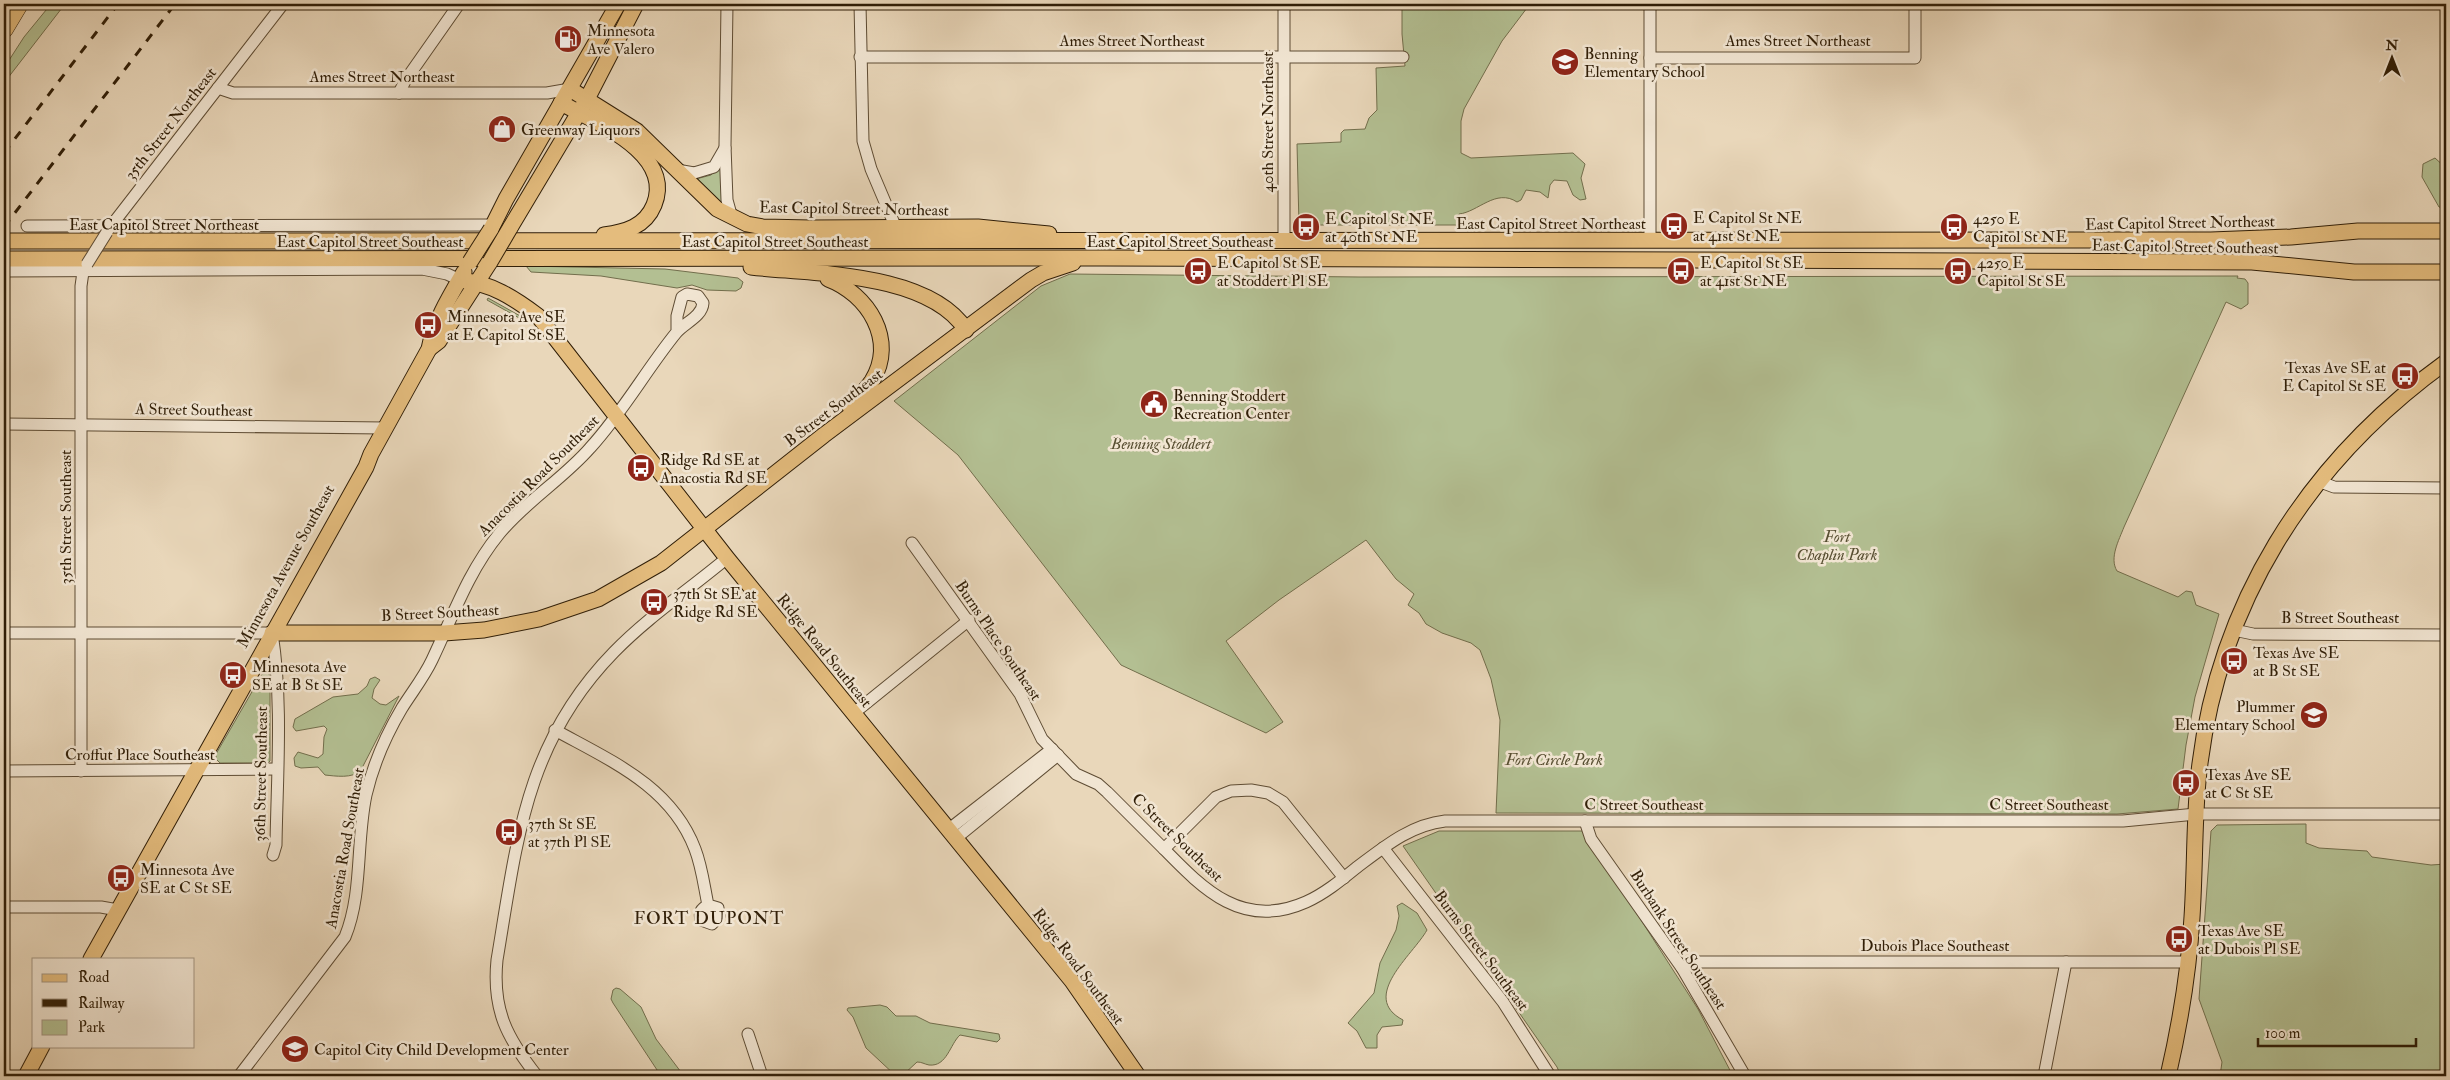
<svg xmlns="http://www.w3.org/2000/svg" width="2450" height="1080" font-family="'IM FELL Double Pica',serif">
<rect width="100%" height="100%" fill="#e9d7ba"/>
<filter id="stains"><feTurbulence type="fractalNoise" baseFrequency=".004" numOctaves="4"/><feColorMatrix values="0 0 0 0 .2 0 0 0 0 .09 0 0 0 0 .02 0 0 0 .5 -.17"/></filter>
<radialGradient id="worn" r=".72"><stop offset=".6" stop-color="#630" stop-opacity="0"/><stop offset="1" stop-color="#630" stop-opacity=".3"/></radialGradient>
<!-- green -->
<g fill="#b3bf92" stroke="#726e4c">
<polygon points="51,4 65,4 4,83 4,68 24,37"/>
<path d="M 1402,4 L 1530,4 L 1502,41 L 1464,109 L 1461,121 L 1461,153 L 1471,158 L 1573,153 L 1585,164 L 1581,178 L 1586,199 L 1580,200 L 1573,195 L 1567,181 L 1554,180 L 1550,185 L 1548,198 L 1540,192 L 1526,190 L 1521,200 L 1517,202 C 1496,188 1478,212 1459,214 L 1459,225 L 1299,225 L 1297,144 L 1341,142 L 1341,133 L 1344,130 L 1365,129 L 1369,118 L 1377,110 L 1376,68 L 1405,66 L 1402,34 Z"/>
<polygon points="2435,158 2446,168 2446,209 2439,207 2422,177 2423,164"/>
<polygon points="722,164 722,202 720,203 696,179 711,175"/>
<polygon points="526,266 665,269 738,278 743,282 741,288 736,291 707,290 692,285 677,288 601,276 531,272"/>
<path d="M 1070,274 L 1360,277 L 2238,276 L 2237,278 L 2245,279 L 2248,283 L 2248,304 L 2241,309 L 2226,302 L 2124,527 C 2119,540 2109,558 2117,571 L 2178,597 L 2186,591 L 2192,592 L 2196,605 L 2219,614 L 2195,697 L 2186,745 L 2178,809 L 2117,814 L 1496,813 L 1500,720 L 1491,679 L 1480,650 L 1471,643 L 1442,633 L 1426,624 L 1419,613 L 1408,605 L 1414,594 L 1396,579 L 1366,540 L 1279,600 L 1226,641 L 1283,722 L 1266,733 L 1121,665 L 958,455 L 894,401 L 1041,286 Z"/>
<polygon points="488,298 522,317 521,319 487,300"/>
<polygon points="264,671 270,675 270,761 268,763 220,763 216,759 216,754"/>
<path d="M 375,677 L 380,680 L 374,689 L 372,698 L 380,704 L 386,705 L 399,696 L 361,770 C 353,779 335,776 325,775 L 318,767 L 301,768 L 295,766 L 294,758 L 298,752 L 318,758 L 323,754 L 324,737 L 327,729 L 324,726 L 296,731 L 293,727 L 295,719 L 333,697 L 358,694 L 367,686 L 370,679 Z"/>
<polygon points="2306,824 2306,843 2319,848 2367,851 2372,857 2431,865 2446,864 2446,1076 2220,1076 2222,1062 2199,999 2211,831 2217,825"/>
<polygon points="1439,831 1584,831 1698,1009 1733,1076 1561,1076 1557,1067 1403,846"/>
<path d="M 1402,903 L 1417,913 L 1427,930 C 1413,955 1359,997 1403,1020 L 1402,1025 L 1382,1027 L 1377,1035 L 1377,1048 L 1366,1048 L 1357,1031 L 1348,1023 L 1374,993 L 1380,963 L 1396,930 L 1399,916 L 1397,906 Z"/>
<polygon points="616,988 620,989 641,1007 656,1039 684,1076 661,1076 613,1003 611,999 613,990"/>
<path d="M 880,1005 L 887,1007 L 896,1016 L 916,1016 L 930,1023 L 999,1034 L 1000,1039 L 997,1042 L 960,1035 C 950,1044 947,1067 929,1065 C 924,1064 922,1062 917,1062 L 903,1075 L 896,1076 L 866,1048 L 853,1017 L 847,1010 L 848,1008 Z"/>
</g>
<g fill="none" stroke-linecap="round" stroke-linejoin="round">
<defs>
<g id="minor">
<polyline points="727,4 725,146 727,200 732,218"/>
<polyline points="860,4 863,141 871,169 896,228"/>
<polyline points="1284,4 1284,240"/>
<polyline points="860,57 1403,57"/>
<polyline points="1650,58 1915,58 1915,4"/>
<polyline points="218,88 233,93 547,93 570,89"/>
<polyline points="399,93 405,81 459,4"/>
<polyline points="677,170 694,173 714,167 725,148"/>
<polyline points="27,226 494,225"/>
<polyline points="108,230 283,4"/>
<polyline points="1650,241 1650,4"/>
<polyline points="4,271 422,269 447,274 460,280"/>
<polyline points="4,424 385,428"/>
<polyline points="2318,481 2334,487 2446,488"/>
<path d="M 912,543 L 1020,694 L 1042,739 L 1076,774 L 1098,784 L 1107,792 C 1126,811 1145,830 1164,849 C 1204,890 1243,930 1306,902 C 1324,894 1340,881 1356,868 C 1384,847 1410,825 1445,821 L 2123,821 L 2196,814 L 2446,814"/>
<polyline points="2234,630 2253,634 2446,635"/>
<path d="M 4,633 L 272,633 C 283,702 277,775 276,845 L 273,855"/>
<polyline points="854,713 969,620"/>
<path d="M 555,730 C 611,761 671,786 695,849 C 702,867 704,886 708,905 L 718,908 L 719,916 L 712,924 L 701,920 C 699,912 701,909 708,905"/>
<polyline points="4,771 277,769"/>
<polyline points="81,771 81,286 83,272 87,264"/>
<polyline points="1585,821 1591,839 1682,968 1745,1076"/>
<polyline points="948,830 1052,749"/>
<polyline points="955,839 1058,755"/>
<polyline points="1383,848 1503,1002 1550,1076"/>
<polyline points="1164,849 1216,797 1231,791 1251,790 1268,793 1283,802 1344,878"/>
<polyline points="4,907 101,907 118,910"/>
<polyline points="1682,968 1695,962 2188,962"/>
<polyline points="748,1034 762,1076"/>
<path d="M 239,1076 L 345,937 C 363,893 356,842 366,795 C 373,765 386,735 402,708 C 412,692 424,677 432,660 C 453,616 468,572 499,534 C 526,501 563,479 590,448 C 623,412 646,370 676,333 C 684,323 702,317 703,303 L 698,296 L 687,294 L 682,297 L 677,316 L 677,331"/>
<path d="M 537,1076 C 507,1038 492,1010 497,960 C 517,841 525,743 614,652 C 648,617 690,589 727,558"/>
<polyline points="2044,1076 2066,962"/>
</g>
<g id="major">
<polyline points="570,89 637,131 717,209 747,224 763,227 811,228 978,227 1049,234"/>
<path d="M 561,103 C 595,122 675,153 654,205 C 645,227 625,232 604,235"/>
<polyline points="510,228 587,99 636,4"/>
<polyline points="491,229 506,199 618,4"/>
<polyline points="4,241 2211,240 2291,237 2358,231 2446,231"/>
<polyline points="4,259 1104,258 2252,262 2354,272 2446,272"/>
<path d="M 751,267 C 812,274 929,272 966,330"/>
<path d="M 828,279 C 868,294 897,340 872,381 C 866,390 857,399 850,407"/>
<path d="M 460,280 C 491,283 514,298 538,316 L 727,558 L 1072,981 L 1138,1076"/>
<polyline points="430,348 439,341 490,262"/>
<polyline points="272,633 444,633 484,630 539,619 598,599 661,563 824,435 1031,280 1043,273 1073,263"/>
<path d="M 91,959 L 366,467 L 371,454 L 429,349 C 434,322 450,296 464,272"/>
<polyline points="26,1076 42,1046"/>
<path d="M 2168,1076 C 2180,1024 2189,971 2192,917 C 2195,872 2194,826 2198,781 C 2215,606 2306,463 2446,362"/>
</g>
<polyline id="highway" points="4,29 19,4"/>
</defs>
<!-- minor casing -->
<use href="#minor" stroke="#5e4c34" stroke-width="13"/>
<!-- major casing -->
<use href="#major" stroke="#301e07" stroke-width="17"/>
<!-- highway casing -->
<use href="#highway" stroke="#301e07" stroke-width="19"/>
<!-- minor -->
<use href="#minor" stroke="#f1e5d2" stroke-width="11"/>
<!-- major -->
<use href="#major" stroke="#e4bc7d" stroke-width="15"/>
<!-- highway -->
<use href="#highway" stroke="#e4bc7d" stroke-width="18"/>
<!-- rail -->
<g stroke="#301e07" stroke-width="3" stroke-dasharray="9 9" stroke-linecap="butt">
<polyline points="4,153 118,4"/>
<polyline points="4,227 175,4"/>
</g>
<defs>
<polyline id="minor-bridge" points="87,264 107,232"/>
<g id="major-bridge">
<polyline points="470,262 491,229"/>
<polyline points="490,262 510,228"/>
</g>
</defs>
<!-- minor-bridge casing -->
<use href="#minor-bridge" stroke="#5e4c34" stroke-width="13" stroke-linecap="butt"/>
<!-- major-bridge casing -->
<use href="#major-bridge" stroke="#301e07" stroke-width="17" stroke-linecap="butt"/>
<!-- minor-bridge -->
<use href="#minor-bridge" stroke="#f1e5d2" stroke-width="11"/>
<!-- major-bridge -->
<use href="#major-bridge" stroke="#e4bc7d" stroke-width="15"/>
</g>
<!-- icons -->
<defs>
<symbol id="fuel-disc" viewBox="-11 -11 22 22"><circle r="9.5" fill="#8f2418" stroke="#f1e5d2"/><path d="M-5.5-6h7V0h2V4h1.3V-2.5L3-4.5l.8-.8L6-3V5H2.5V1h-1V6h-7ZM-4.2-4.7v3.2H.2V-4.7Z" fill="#fff"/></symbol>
<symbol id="school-disc" viewBox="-11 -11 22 22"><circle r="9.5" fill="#8f2418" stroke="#f1e5d2"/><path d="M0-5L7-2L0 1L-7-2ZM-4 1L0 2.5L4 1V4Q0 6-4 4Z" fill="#fff"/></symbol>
<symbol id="shop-disc" viewBox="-11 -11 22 22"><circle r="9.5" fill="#8f2418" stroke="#f1e5d2"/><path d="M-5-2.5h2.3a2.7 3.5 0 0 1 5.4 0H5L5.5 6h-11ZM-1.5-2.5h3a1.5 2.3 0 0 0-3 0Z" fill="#fff"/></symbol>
<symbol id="bus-disc" viewBox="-11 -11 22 22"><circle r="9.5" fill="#8f2418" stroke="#f1e5d2"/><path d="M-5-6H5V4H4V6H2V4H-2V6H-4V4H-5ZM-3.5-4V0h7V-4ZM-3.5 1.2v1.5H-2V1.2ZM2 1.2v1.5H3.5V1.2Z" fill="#fff"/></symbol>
<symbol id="civic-disc" viewBox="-11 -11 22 22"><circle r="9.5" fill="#8f2418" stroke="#f1e5d2"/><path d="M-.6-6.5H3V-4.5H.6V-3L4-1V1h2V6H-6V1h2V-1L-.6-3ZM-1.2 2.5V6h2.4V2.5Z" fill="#fff"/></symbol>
</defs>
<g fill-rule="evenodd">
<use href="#fuel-disc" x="552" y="23" width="32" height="32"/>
<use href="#school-disc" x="1549" y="46" width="32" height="32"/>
<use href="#shop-disc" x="486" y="113" width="32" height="32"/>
<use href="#bus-disc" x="1658" y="210" width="32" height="32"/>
<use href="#bus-disc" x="1290" y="211" width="32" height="32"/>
<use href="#bus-disc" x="1938" y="211" width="32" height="32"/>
<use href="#bus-disc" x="1182" y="255" width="32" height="32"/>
<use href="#bus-disc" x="1665" y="255" width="32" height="32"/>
<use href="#bus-disc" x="1942" y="255" width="32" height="32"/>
<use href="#bus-disc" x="412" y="309" width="32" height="32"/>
<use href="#bus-disc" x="2389" y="360" width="32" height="32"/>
<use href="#civic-disc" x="1138" y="388" width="32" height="32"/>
<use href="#bus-disc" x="625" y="452" width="32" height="32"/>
<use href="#bus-disc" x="638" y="586" width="32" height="32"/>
<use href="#bus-disc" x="2218" y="645" width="32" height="32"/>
<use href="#bus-disc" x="217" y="659" width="32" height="32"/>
<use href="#school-disc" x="2298" y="699" width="32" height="32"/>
<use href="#bus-disc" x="2170" y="767" width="32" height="32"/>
<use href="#bus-disc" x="493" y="816" width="32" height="32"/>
<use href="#bus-disc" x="105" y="862" width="32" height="32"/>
<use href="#bus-disc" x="2163" y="923" width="32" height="32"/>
<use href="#school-disc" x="279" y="1033" width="32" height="32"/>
</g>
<g text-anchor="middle" stroke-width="5" stroke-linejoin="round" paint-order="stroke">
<!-- poi labels -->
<g font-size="16" fill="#301e07" stroke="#f1e5d2" text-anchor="start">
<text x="587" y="36">Minnesota<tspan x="587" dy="18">Ave Valero</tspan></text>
<text x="1584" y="59">Benning<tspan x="1584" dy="18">Elementary School</tspan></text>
<text x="521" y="135">Greenway Liquors</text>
<text x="1693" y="223">E Capitol St NE<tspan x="1693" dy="18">at 41st St NE</tspan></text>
<text x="1325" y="224">E Capitol St NE<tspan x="1325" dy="18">at 40th St NE</tspan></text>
<text x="1973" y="224">4250 E<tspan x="1973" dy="18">Capitol St NE</tspan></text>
<text x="1217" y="268">E Capitol St SE<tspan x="1217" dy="18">at Stoddert Pl SE</tspan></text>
<text x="1700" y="268">E Capitol St SE<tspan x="1700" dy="18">at 41st St NE</tspan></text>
<text x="1977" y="268">4250 E<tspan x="1977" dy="18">Capitol St SE</tspan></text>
<text x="447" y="322">Minnesota Ave SE<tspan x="447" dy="18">at E Capitol St SE</tspan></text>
<text x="2386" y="373" text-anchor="end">Texas Ave SE at<tspan x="2386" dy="18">E Capitol St SE</tspan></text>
<text x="1173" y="401">Benning Stoddert<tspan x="1173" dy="18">Recreation Center</tspan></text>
<text x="660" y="465">Ridge Rd SE at<tspan x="660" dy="18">Anacostia Rd SE</tspan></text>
<text x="673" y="599">37th St SE at<tspan x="673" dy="18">Ridge Rd SE</tspan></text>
<text x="2253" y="658">Texas Ave SE<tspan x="2253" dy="18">at B St SE</tspan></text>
<text x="252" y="672">Minnesota Ave<tspan x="252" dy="18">SE at B St SE</tspan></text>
<text x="2295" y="712" text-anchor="end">Plummer<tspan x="2295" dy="18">Elementary School</tspan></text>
<text x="2205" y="780">Texas Ave SE<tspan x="2205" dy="18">at C St SE</tspan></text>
<text x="528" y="829">37th St SE<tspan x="528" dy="18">at 37th Pl SE</tspan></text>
<text x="140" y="875">Minnesota Ave<tspan x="140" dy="18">SE at C St SE</tspan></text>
<text x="2198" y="936">Texas Ave SE<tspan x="2198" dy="18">at Dubois Pl SE</tspan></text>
<text x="314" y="1055">Capitol City Child Development Center</text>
</g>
<!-- street labels -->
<g font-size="16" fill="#301e07" stroke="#f1e5d2">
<text x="1132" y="46">Ames Street Northeast</text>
<text x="1798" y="46">Ames Street Northeast</text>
<text x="382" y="82">Ames Street Northeast</text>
<text transform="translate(1267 122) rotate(-90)" y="6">40th Street Northeast</text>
<text transform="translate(170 123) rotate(-52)" y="6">35th Street Northeast</text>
<text transform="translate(854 208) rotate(1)" y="6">East Capitol Street Northeast</text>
<text transform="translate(2180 222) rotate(-1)" y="6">East Capitol Street Northeast</text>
<text x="1551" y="229">East Capitol Street Northeast</text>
<text x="164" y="230">East Capitol Street Northeast</text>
<text x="370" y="247">East Capitol Street Southeast</text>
<text x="775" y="247">East Capitol Street Southeast</text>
<text x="1180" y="247">East Capitol Street Southeast</text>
<text transform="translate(2185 246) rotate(1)" y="6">East Capitol Street Southeast</text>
<text transform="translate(833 407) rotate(-37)" y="6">B Street Southeast</text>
<text transform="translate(194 409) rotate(1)" y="6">A Street Southeast</text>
<text transform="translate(538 475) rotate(-45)" y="6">Anacostia Road Southeast</text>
<text transform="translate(65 517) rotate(-90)" y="6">35th Street Southeast</text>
<text transform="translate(285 566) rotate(-61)" y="6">Minnesota Avenue Southeast</text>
<text transform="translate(440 612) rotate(-3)" y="6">B Street Southeast</text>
<text x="2340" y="623">B Street Southeast</text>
<text transform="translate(999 640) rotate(56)" y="6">Burns Place Southeast</text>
<text transform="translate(825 650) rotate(51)" y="6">Ridge Road Southeast</text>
<text x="140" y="760">Croffut Place Southeast</text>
<text transform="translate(260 774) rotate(-89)" y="6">36th Street Southeast</text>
<text x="1644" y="810">C Street Southeast</text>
<text x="2049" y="810">C Street Southeast</text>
<text transform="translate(1178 837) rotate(44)" y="6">C Street Southeast</text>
<text transform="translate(344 848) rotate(-80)" y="6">Anacostia Road Southeast</text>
<text transform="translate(1679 939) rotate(57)" y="6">Burbank Street Southeast</text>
<text x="1935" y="951">Dubois Place Southeast</text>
<text transform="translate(1482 950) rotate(53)" y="6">Burns Street Southeast</text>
<text transform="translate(1079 966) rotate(53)" y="6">Ridge Road Southeast</text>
</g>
<!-- park labels -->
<g font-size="16" font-style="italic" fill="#574e31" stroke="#f1e5d2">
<text x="1161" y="449">Benning Stoddert</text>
<text x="1837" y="542">Fort<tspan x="1837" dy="18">Chaplin Park</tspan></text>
<text x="1554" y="765">Fort Circle Park</text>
</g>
<!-- neighbourhood labels -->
<g font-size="18" letter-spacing="1" fill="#301e07" stroke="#f1e5d2">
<text x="709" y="924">FORT DUPONT</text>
</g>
</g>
<!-- margin -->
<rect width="2450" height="1080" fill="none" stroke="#e9d7ba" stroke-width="20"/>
<rect x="5" y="5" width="2440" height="1070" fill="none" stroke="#301e07" stroke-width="2.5"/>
<rect x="10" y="10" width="2430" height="1060" fill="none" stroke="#301e07"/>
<!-- legend -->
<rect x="32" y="958" width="162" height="90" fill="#f1e5d2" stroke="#a49581"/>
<rect x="42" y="974" width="25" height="8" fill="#e4bc7d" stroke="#a49581"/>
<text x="78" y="982" font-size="15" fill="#301e07">Road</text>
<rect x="42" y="999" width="25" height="8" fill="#301e07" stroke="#a49581"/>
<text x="78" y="1008" font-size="15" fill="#301e07">Railway</text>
<rect x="42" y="1020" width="25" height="15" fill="#b3bf92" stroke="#a49581"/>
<text x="78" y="1032" font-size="15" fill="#301e07">Park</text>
<!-- north arrow -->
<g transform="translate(2392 58)" stroke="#f1e5d2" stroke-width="4" paint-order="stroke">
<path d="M0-4L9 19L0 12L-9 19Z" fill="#301e07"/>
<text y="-8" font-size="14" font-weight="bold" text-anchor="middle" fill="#301e07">N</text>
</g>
<!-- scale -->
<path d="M2258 1038v8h158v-8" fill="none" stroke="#301e07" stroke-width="2.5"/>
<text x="2265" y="1038" font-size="15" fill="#301e07" stroke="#f1e5d2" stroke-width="4" paint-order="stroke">100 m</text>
<rect width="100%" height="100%" filter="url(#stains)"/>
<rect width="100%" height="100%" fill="url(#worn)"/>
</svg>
